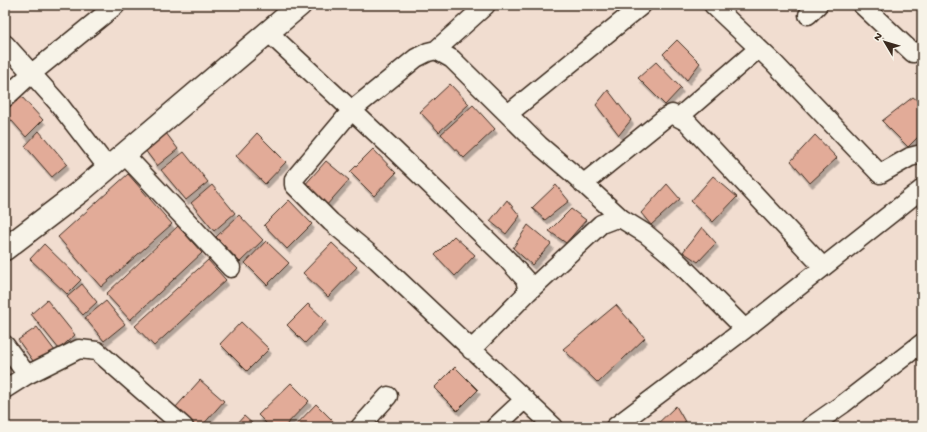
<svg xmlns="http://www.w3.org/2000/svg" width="927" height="432" viewBox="0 0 927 432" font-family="'Gochi Hand',sans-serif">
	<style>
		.building { fill: #e2ab98; stroke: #3b2a1e; filter: url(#shadow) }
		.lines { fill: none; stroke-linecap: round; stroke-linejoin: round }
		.minor-casing { stroke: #3b2a1e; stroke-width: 21 }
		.tertiary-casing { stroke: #3b2a1e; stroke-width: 25 }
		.minor { stroke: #f7f3e8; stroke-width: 18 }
		.tertiary { stroke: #f7f3e8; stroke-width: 22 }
	</style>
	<defs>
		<filter id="shadow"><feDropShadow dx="2.5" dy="4.5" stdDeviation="0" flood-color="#0004"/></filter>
	</defs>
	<rect width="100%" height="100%" fill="#f1ddd0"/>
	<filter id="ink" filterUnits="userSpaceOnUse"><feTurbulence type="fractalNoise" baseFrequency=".025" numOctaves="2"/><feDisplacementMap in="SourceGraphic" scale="8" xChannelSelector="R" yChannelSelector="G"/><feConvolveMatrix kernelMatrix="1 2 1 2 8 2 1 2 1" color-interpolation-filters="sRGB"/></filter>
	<g filter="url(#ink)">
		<path class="building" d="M677,40L700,63L687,80L663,54Z
			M656,62L681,88L665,105L638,78Z
			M450,84L469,104L439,132L420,112Z
			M608,90L631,120L619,135L596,105Z
			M21,96L43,120L26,137L5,113V108Z
			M913,97L922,104V133L908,147L882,121Z
			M473,105L495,129L464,158L441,134Z
			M39,131L67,164L52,177L25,146Z
			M166,133L178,149L157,166L145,150Z
			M257,133L286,162L265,184L236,156Z
			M815,135L837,158L810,183L791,161Z
			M373,149L396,173L374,196L350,172Z
			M184,152L208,182L186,200L161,170Z
			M326,161L349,180L325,207L303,187Z
			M128,174L172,224L101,287L58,237Z
			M713,176L737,197L713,222L691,201Z
			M667,184L680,199L651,225L641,213Z
			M212,185L235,213L214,231L191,203Z
			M556,185L569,201L545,220L532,208Z
			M289,200L312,224L287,249L264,225Z
			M507,200L520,216L506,234L490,221Z
			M571,209L586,220L566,243L549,231Z
			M239,215L263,240L240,262L216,237Z
			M528,225L551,244L532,265L513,248Z
			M178,226L202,253L130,320L106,294Z
			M702,227L716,243L698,262L683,252Z
			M454,236L475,255L455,276L435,255Z
			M266,241L289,263L267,285L245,263Z
			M332,243L357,267L328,297L303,273Z
			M44,244L81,280L67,294L30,259Z
			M208,260L226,280L154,346L135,326Z
			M82,284L97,302L83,315L67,297Z
			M47,300L75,335L59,349L31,314Z
			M106,301L125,324L104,341L85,318Z
			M308,304L326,321L305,343L287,325Z
			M616,305L645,338L598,383L563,349Z
			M241,322L269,349L247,371L220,344Z
			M37,327L55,351L36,365L18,340Z
			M455,367L478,390L457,411L434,388Z
			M200,380L224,401L201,427H197L175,408Z
			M291,383L309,401L284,427H270L258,415Z
			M316,404L339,427H294Z
			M676,406L688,427H654Z
			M244,416L256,427H234Z
			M156,421L162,427H149Z"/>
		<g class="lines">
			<defs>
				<path id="minor" d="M713,5L774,63L880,174L910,157L922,154
					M862,5L913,53L922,50
					M808,15L818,5
					M268,32L391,147L504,256L525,279L528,292L471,350
					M5,44L58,103L108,168
					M436,50L486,5
					M5,98L31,74L116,5
					M508,114L642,5
					M679,117L758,49
					M124,154L231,268
					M583,184L666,117L672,114L687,122L823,267
					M528,292L601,224L614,219H622L646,234L670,254L745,329
					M5,345L27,375
					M5,389L27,375L79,349L97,351L184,427
					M360,427L388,396
					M495,427L525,399
					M554,427L377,260L331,222L294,185V179L352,110L416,58L428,52L436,50L452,59L539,145L572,173L622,219
					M615,427L745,329L922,189
					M810,427L843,404L922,343"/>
				<path id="tertiary" d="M5,249L81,191L300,5"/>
			</defs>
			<use href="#minor" class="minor-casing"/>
			<use href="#tertiary" class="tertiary-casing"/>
			<use href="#minor" class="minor"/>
			<use href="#tertiary" class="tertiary"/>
		</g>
	</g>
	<rect width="927" height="432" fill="none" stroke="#f7f3e8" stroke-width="20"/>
	<rect x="10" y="10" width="907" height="412" fill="none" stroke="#3b2a1e" stroke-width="1.5" filter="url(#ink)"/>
	<g transform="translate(885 42) rotate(308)" stroke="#f7f3e8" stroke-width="3" paint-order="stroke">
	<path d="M0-3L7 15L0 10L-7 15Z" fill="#3b2a1e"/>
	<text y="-6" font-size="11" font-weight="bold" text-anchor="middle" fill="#3b2a1e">N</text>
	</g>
</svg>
